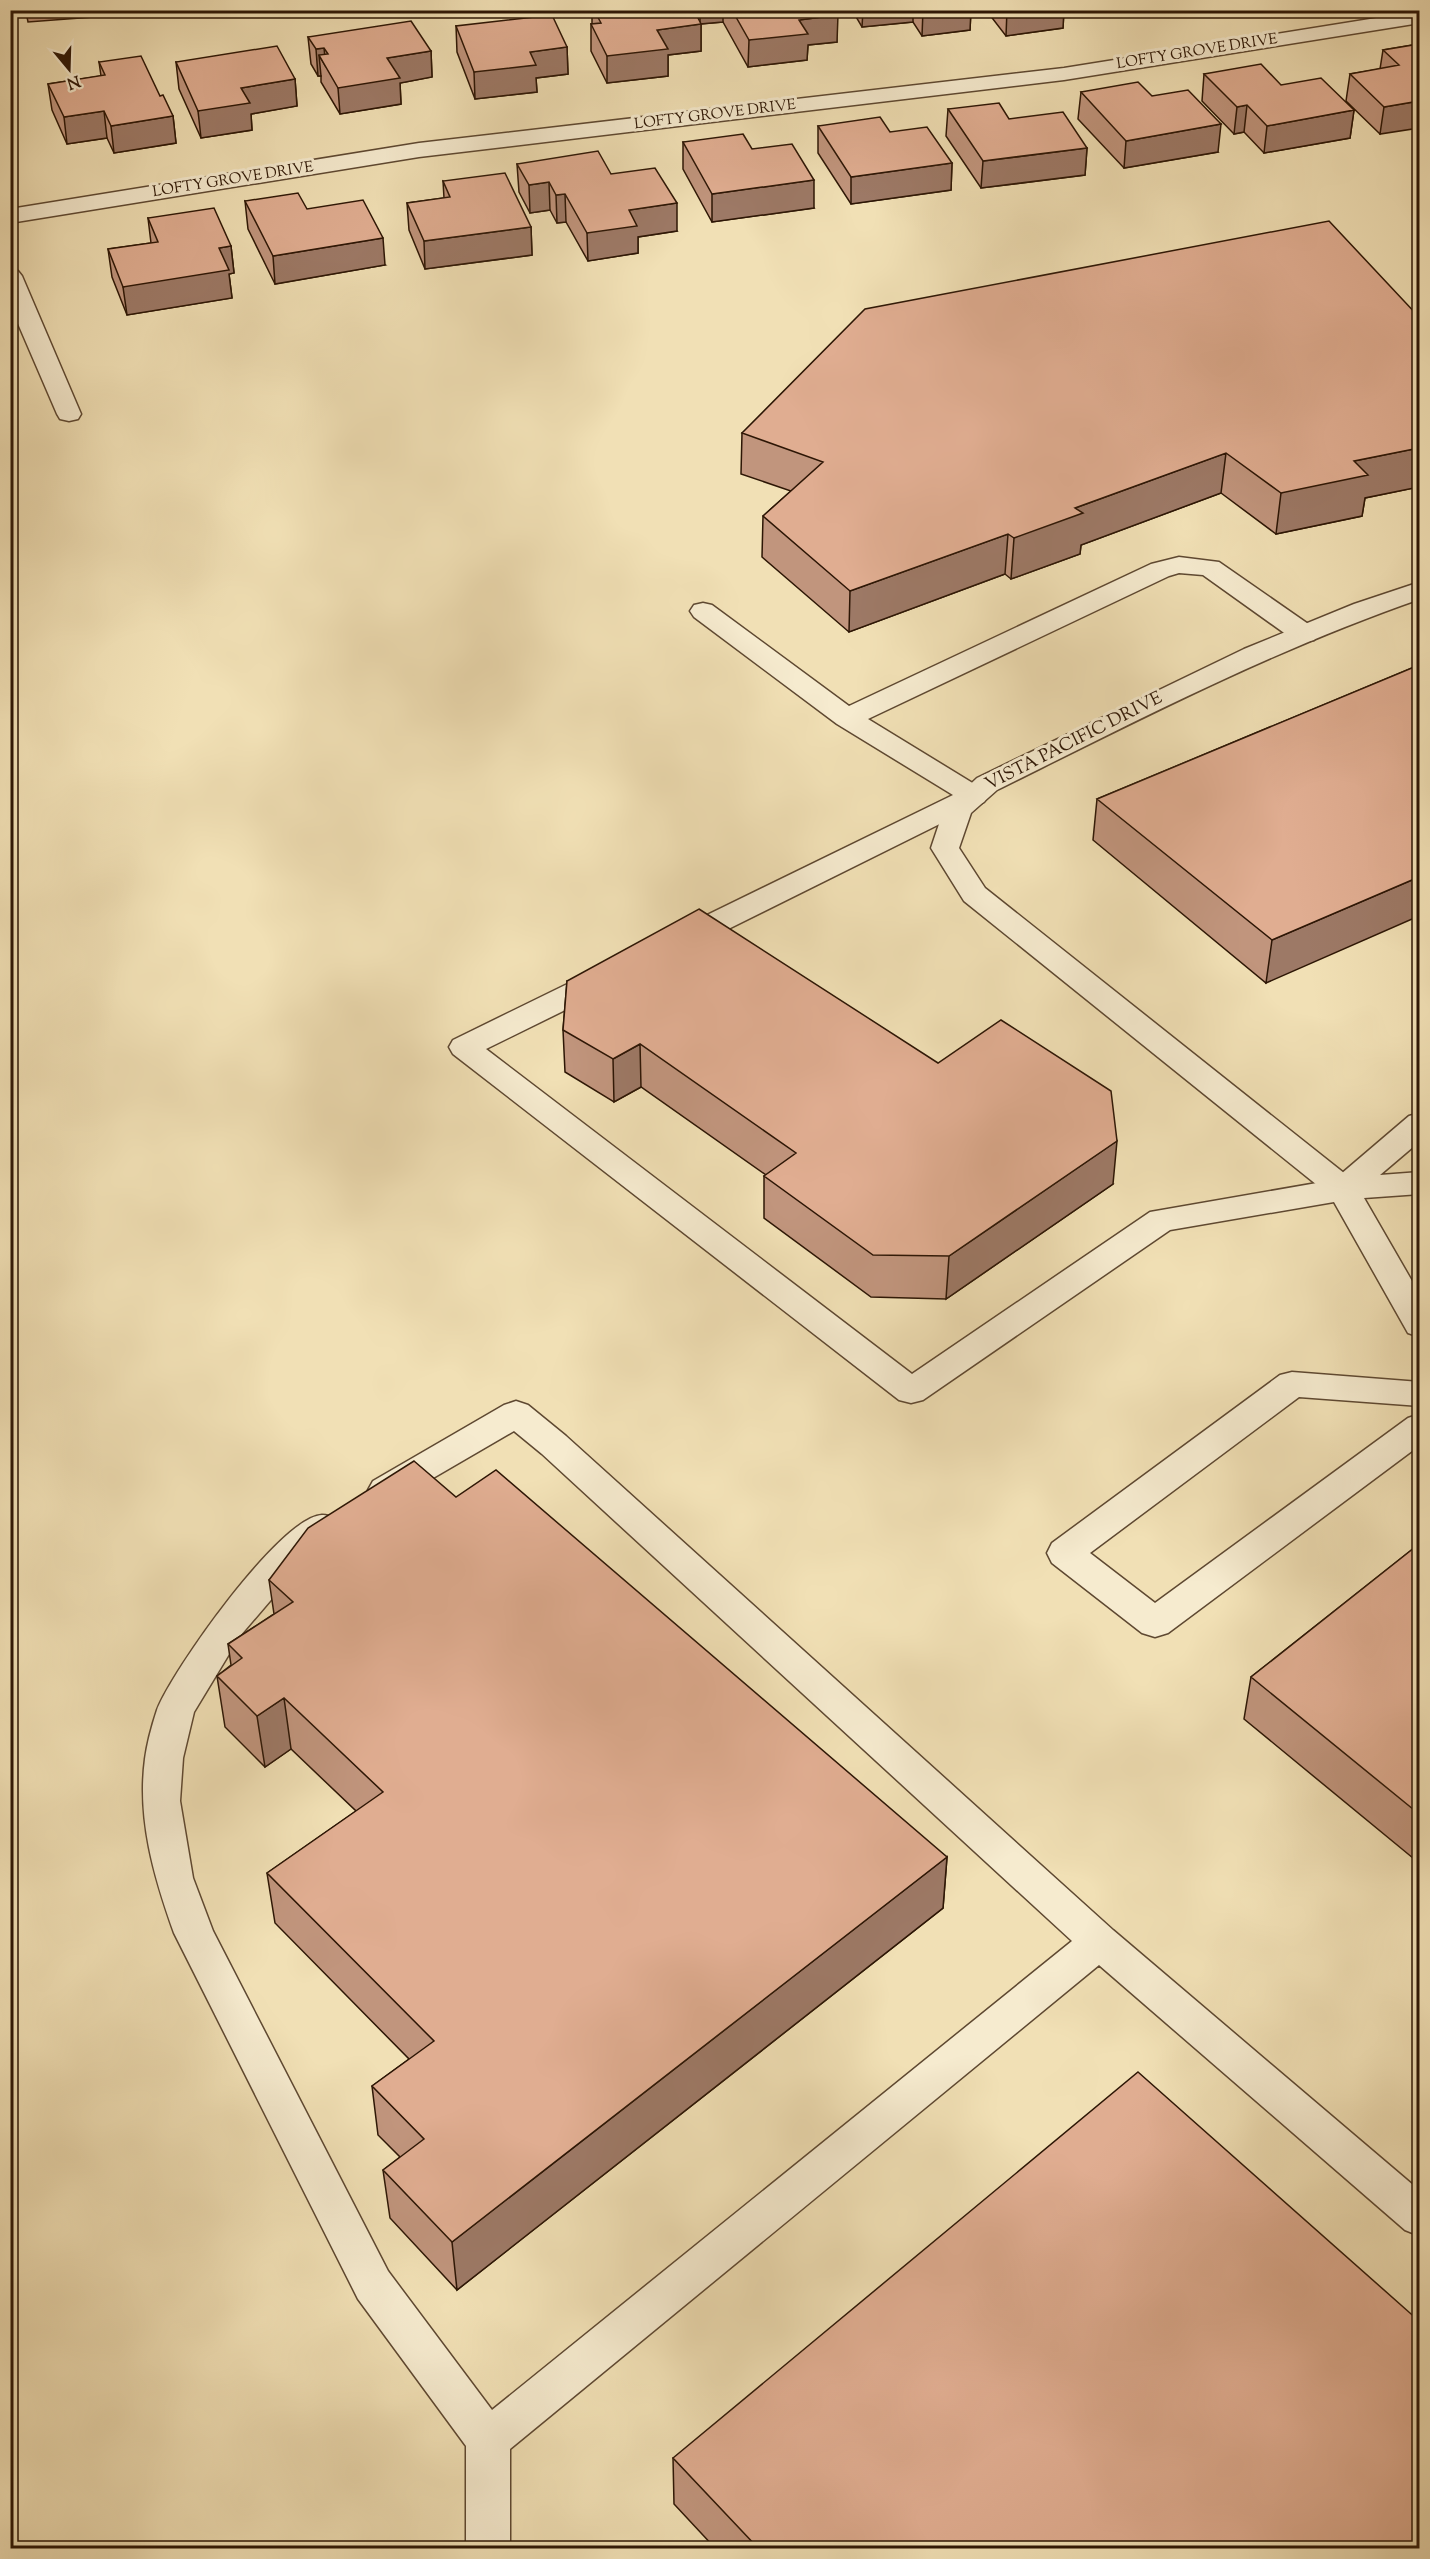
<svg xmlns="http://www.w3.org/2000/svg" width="1430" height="2559" viewBox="0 0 1430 2559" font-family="'Sorts Mill Goudy',serif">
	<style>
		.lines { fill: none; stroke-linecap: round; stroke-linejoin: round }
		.lane-casing { stroke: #5e4831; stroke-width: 3 }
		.street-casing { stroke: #5e4831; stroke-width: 3 }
		.lane { fill: #f6ebcf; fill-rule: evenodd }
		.street { fill: #f6ebcf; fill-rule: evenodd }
		.wall { fill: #c1957d; stroke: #2d1605; stroke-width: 1.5 }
		.shaded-wall { fill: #9d7966; stroke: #2d1605; stroke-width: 1.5 }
		.building { fill: #e0ad91; stroke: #2d1605; stroke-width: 1.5 }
		.labels { text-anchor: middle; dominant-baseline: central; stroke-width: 6; stroke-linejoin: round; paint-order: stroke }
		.far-street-label { font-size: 15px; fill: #2d1605; stroke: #f6ebcf }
		.street-label { font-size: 18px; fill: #2d1605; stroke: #f6ebcf }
	</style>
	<rect width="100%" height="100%" fill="#f1e0b5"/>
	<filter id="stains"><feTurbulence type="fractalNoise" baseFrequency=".00333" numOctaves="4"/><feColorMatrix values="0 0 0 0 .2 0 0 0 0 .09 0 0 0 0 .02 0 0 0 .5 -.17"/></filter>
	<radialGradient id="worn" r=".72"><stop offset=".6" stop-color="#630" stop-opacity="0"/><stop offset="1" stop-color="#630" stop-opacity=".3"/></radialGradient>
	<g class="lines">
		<defs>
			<path id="lane" d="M1179,557L1219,562L1314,628L1317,634L1314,640L1304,642L1294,640L1203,575L1179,573L1169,576L868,719L984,790L988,796L984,802L688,949L677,952L666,949L662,942L666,935L953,795L837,724L694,617L690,611L694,605L703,603L712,605L849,706L1151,564Z
				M607,967L618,970L622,977L618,984L486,1049L912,1374L1150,1212L1334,1180L1409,1116L1420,1113V1141L1380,1175L1420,1172V1194L1364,1198L1420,1295V1337L1408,1333L1334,1202L1170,1230L923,1400L911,1403L899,1400L453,1054L449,1047L453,1040L596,970Z
				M1292,1372L1420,1382V1406L1299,1397L1090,1553L1155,1603L1408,1418L1420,1414V1445L1168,1633L1155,1637L1142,1633L1052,1563L1047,1553L1052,1543L1280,1375Z
				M516,1401L528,1405L566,1436L1113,1930L1420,2191V2236L1405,2230L1099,1965L510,2449V2548H466V2446L358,2299L174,1933C154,1877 137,1819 145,1759C147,1744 152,1725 157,1710C172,1671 280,1517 322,1515C326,1515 332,1517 335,1519L341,1528L335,1537L305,1560L240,1636L194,1712L183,1758L180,1801L193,1878L213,1931L388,2271L492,2410L1072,1941L542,1454L514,1431L397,1499L385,1503L373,1499L368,1490L373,1481L504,1405Z"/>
			<path id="street" d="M1420,11V23L1064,80L419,157L10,223V209L419,143L1064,68Z
				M10,269L18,271L22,276L81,414L78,419L69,421L60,419L57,414L10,305Z
				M1420,582V599C1273,650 1136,721 997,790L971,813L959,848L985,888L1354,1181L1359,1189L1354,1197L1343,1200L1332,1197L964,901L931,848L944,809L977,778L1244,649L1354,604Z"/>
		</defs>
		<use href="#lane" class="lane-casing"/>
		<use href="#street" class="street-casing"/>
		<use href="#lane" class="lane"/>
		<use href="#street" class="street"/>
	</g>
	<path class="wall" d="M10,10H93V17L28,22L26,12L10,13Z
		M592,10H694V12V10H700V13V10H835L837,42L808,45L807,60L748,67L723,22L701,24V51L668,55V76L607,83L591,51V24H592Z
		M852,10H971L970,30L922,36L913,22L862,27Z
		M986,10H1064L1063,28L1006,36Z
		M1131,10H1180L1137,17Z
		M456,26L567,47L568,74L536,78L537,92L475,99L457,52Z
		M308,37L431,51L432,77L400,83L401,104L340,114L321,82V76H318L311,64Z
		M1419,44L1380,134L1346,101L1350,74L1380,69L1383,50Z
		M99,62L160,96L173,116L176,143L114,153L107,138L67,144L52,110L48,84L101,76Z
		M176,62L295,79L297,106L251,114L252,130L201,138L179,89Z
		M1204,74L1281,85L1354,110L1350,138L1264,153L1244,132L1234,134L1202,101Z
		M1081,92L1152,96L1218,152L1124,168L1078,119Z
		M948,109L1009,119L1087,148L1085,175L981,188L946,136Z
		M818,126L890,132L952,163L951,190L851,204L818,153Z
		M683,142L752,149L814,208L712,222L683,169Z
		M517,164L611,174L677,231L638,237V253L588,261L566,222L557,223L550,210L530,213L519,192Z
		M443,181L531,227L532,255L425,269L409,230L407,203L444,198Z
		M245,201L385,265L275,284L248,229Z
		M148,218L231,246L234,273L229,274L232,298L127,315L112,277L108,249L151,243Z
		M1419,317V487L1365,498L1362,516L1276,534L1221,493L1081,545L1080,554L1011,579L1005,574L849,632L762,557L763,516L791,491L741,474L742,433Z
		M1419,665L1266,983L1093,840L1097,799Z
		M567,981L1113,1184L946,1299L871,1297L764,1218V1176L766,1175L641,1087L614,1102L565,1072L563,1030Z
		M456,1497L947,1857L943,1908L457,2290L390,2218L383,2170L400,2157L378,2135L372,2086L409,2059L275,1923L267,1873L356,1811L291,1749L265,1767L225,1727L217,1676L231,1665L228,1644L274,1614L269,1580Z
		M1419,1544V1863L1244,1719L1251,1677Z
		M673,2458L1419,2548H715L674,2504Z"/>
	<path class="shaded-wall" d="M700,10H723V22L700,24Z
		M863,10H913V22L862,27Z
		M923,10H971L970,30L922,36Z
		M1007,10H1064L1063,28L1006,36Z
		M1138,10H1180L1137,17Z
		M838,15L837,42L808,45L807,60L748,67L749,40L799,20Z
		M701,24V51L668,55V76L607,83V56L657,30Z
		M567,47L568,74L536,78L537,92L475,99L474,72L530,52Z
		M324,48L326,67L319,55L321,76H318L316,49Z
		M431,51L432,77L400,83L401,104L340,114L338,88L387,58Z
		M295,79L297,106L251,114L252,130L201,138L198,111L241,88Z
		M1419,101V128L1380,134L1384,107Z
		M1247,105L1244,132L1234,134L1237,107Z
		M1354,110L1350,138L1264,153L1267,126Z
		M104,111L107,138L67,144L64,117Z
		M173,116L176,143L114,153L111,126Z
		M1221,124L1218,152L1124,168L1126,141Z
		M1087,148L1085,175L981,188L983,161Z
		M952,163L951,190L851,204V177Z
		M814,180V208L712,222V194Z
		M549,182L550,210L530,213L529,185Z
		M565,194L566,222L557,223L556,195Z
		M677,203V231L638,237V253L588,261L587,233L629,210Z
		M531,227L532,255L425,269L424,241Z
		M383,238L385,265L275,284L273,256Z
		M231,246L234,273L229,274L232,298L127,315L123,287L219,248Z
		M1419,448V487L1365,498L1362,516L1276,534L1281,493L1354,461Z
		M1226,453L1221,493L1081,545L1080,554L1011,579L1014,538L1075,508Z
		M1008,534L1005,574L849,632L850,591Z
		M1419,877V916L1266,983L1272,940Z
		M640,1044L641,1087L614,1102L613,1059Z
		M1117,1141L1113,1184L946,1299L949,1256Z
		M284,1698L291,1749L265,1767L257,1716Z
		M947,1857L943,1908L457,2290L452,2242Z"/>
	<path class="building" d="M594,10H694L701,24L657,30L668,49L607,56L591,24L601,23Z
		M732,10H835L838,15L799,20L808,34L749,40Z
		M552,15L567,47L530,52L536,65L474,72L456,26Z
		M411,21L431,51L387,58L400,78L338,88L319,55L328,54L324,48L316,49L308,37Z
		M1419,44V101L1384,107L1350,74L1399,65L1383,50Z
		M277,46L295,79L241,88L250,103L198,111L176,62Z
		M141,56L160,96L163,95L173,116L111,126L104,111L64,117L48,84L105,75L99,62Z
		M1261,64L1281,85L1321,78L1354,110L1267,126L1247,105L1237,107L1204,74Z
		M1138,82L1152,96L1188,90L1221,124L1126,141L1081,92Z
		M999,103L1009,119L1063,112L1087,148L983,161L948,109Z
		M880,117L890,132L927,127L952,163L851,177L818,126Z
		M743,134L752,149L792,144L814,180L712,194L683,142Z
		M598,151L611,174L655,168L677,203L629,210L637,226L587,233L565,194L556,195L549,182L529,185L517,164Z
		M505,173L531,227L424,241L407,203L450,197L443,181Z
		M298,193L307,209L363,200L383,238L273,256L245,201Z
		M214,208L231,246L219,248L229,270L123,287L108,249L158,242L148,218Z
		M1329,221L1419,317V448L1354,461L1368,475L1281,493L1226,453L1075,508L1083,513L1014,538L1008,534L850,591L763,516L823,462L742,433L865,309Z
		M1419,665V877L1272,940L1097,799Z
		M699,909L938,1063L1001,1020L1111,1091L1117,1141L949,1256L873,1255L764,1176L796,1153L640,1044L613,1059L563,1030L567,981Z
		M414,1461L456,1497L496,1470L947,1857L452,2242L383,2170L424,2139L372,2086L434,2041L267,1873L383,1792L284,1698L257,1716L217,1676L242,1658L228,1644L293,1602L269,1580L308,1528Z
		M1419,1544V1814L1251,1677Z
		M1138,2072L1419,2321V2548H758L673,2458Z"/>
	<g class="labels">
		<g class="far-street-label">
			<text transform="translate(1197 52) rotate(-9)">LOFTY GROVE DRIVE</text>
			<text transform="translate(715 115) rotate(-7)">LOFTY GROVE DRIVE</text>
			<text transform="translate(233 180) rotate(-9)">LOFTY GROVE DRIVE</text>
		</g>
		<g class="street-label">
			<text transform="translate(1074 742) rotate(-27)">VISTA PACIFIC DRIVE</text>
		</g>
	</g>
	<rect width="1430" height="2559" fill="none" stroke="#f1e0b5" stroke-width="36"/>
	<rect x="12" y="12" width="1406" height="2535" fill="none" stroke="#2d1605" stroke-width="3"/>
	<rect x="18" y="18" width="1394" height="2523" fill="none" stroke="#2d1605" stroke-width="1.5"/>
	<g transform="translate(69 69) rotate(161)" stroke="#f6ebcf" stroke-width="4.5" paint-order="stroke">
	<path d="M0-4.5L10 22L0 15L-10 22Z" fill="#2d1605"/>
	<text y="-9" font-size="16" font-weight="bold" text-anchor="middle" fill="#2d1605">N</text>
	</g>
	<rect width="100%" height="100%" filter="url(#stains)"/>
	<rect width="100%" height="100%" fill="url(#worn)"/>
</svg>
